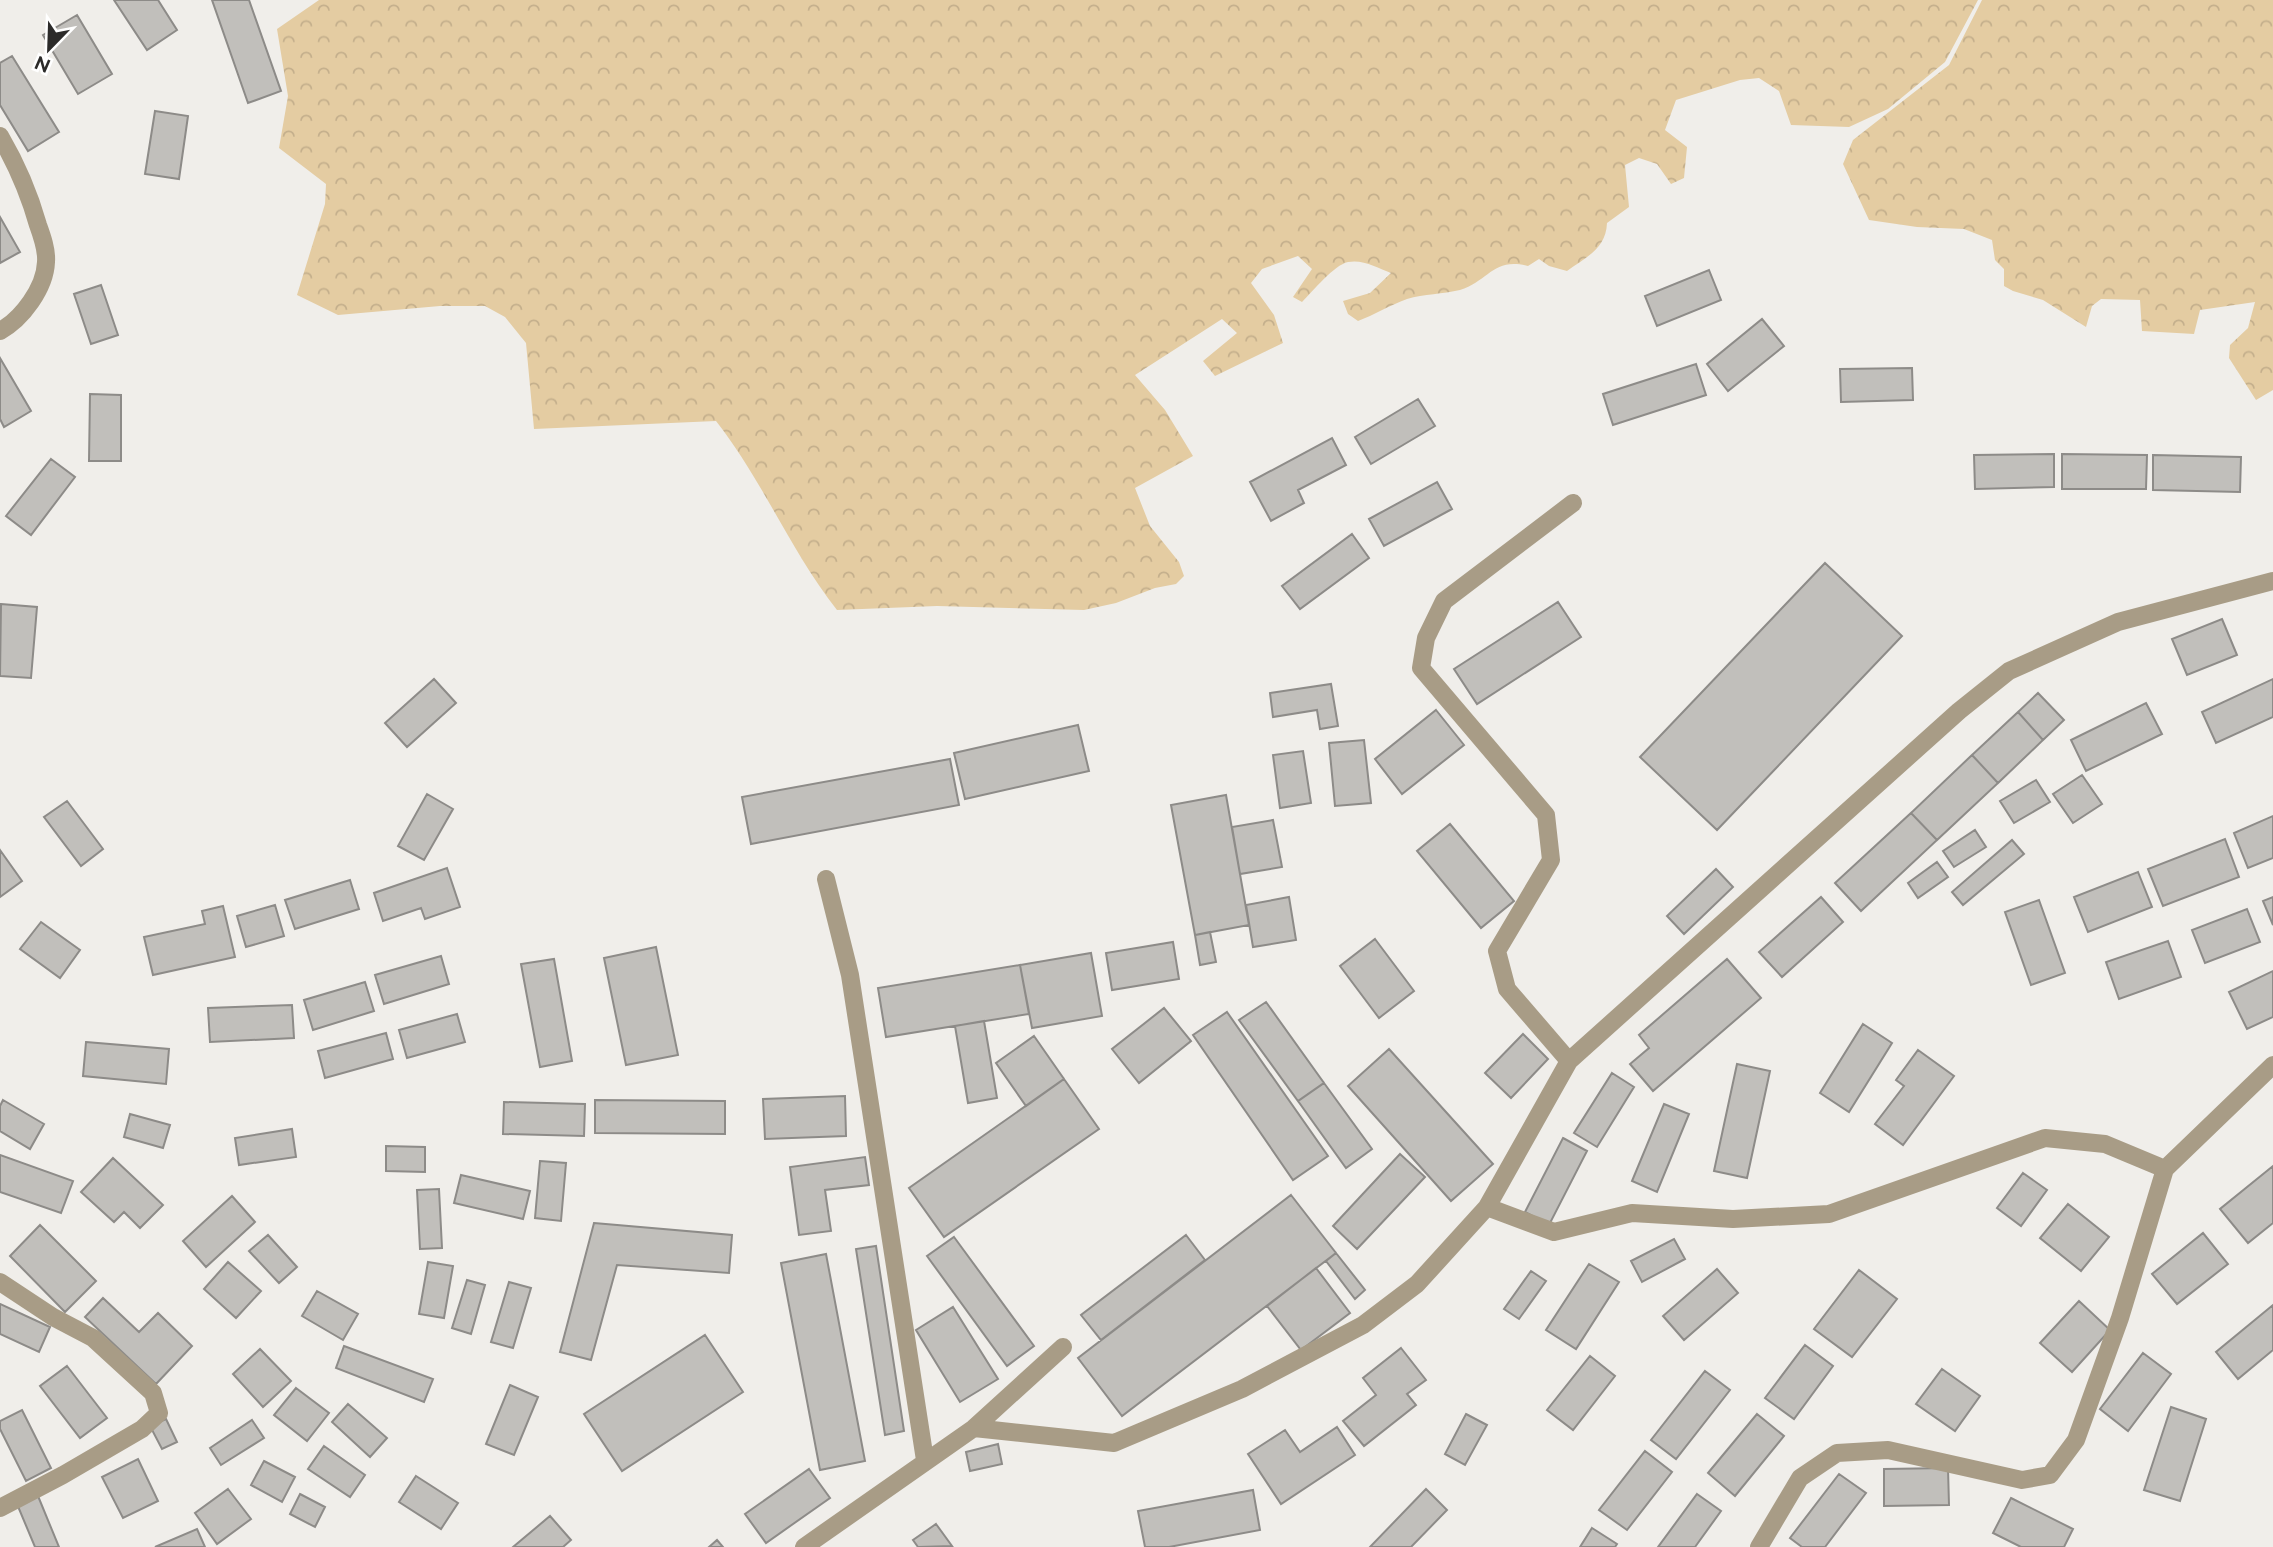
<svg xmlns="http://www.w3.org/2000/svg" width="2273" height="1547" viewBox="0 0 2273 1547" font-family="Raleway,sans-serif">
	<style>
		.forest { fill: url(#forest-crowns) }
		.building { fill: #c1bfbb; stroke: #8d8b88; stroke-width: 2 }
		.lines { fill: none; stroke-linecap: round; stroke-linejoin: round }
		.street { stroke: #a89c86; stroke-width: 18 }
	</style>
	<defs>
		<pattern id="forest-crowns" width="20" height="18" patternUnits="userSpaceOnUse" patternTransform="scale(1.75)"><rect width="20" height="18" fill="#e4cca2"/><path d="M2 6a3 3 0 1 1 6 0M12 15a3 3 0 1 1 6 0" fill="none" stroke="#c4af8c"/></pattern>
	</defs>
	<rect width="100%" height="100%" fill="#f0eeea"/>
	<path class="forest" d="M319,0H1978L1945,62L1888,109L1849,127L1791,125L1779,91L1759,78L1740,80L1676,100L1665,130L1687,147L1684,178L1671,184L1657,164L1639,158L1625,165L1629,207L1607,223C1606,249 1586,257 1567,271L1549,266L1539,259L1528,266C1493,257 1489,281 1460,290C1443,294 1424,294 1407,299C1390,305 1374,315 1358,321L1348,314L1343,301L1370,293L1391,273C1378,268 1363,259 1348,262C1334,265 1313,291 1302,302L1293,297L1312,269L1298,256L1262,269L1251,283L1274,315L1283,343L1215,376L1203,361L1237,333L1222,319L1135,375L1165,410L1193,456L1135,488L1150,526L1179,562L1184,576L1176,584L1155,588L1116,603L1084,610L937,606L837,610C790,550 763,481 716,421L534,429L526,343L505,317L485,306H440L338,315L297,295L325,204L326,184L279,148L288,96L277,29Z
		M1982,0H2273V390L2256,400L2229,358L2230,345L2248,328L2255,302L2200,310L2194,334L2142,331L2140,300L2101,299L2092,306L2086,327L2043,300L2013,291L2004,286V269L1995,260L1992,240L1964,229L1917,227L1869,220L1843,164L1853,140L1949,65Z"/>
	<path class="building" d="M114,0H158L177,30L147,50Z
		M212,0H249L281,91L248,103Z
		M77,15L112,74L78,94L43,35Z
		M12,56L59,132L28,151L0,105V63Z
		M155,111L188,116L179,179L145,174Z
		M0,217L20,252L0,263Z
		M1709,270L1721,300L1657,326L1645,296Z
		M101,285L118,335L91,344L74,294Z
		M1762,319L1784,346L1728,391L1707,364Z
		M0,358L31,411L4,427L0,419Z
		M1696,364L1706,395L1613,425L1603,394Z
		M1912,368L1913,400L1841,402L1840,369Z
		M90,394L121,395V461H89Z
		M1418,399L1435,426L1371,464L1355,437Z
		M1332,438L1346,465L1298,490L1304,503L1271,521L1250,482Z
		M2054,454V487L1975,489L1974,455Z
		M2062,454L2147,455L2146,489H2062Z
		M2153,455L2241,457L2240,492L2153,490Z
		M51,459L75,477L31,535L6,516Z
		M1437,482L1452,509L1384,546L1369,519Z
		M1352,534L1369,558L1300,609L1282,586Z
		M1825,563L1902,636L1717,830L1640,757Z
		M1558,602L1581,637L1477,704L1454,669Z
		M1,604L37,607L31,678L0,676Z
		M2222,619L2237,655L2187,675L2172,639Z
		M434,679L456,703L407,747L385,723Z
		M2273,679V717L2216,743L2202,712Z
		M1331,684L1338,726L1320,729L1317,710L1273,717L1270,693Z
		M2038,693L2064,720L2043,740L2018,712Z
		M2146,703L2162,734L2086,771L2071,740Z
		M1436,710L1464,745L1402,794L1375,759Z
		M2018,712L2043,740L1998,783L1972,755Z
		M1078,725L1089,771L965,799L954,753Z
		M1364,740L1371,803L1335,806L1329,743Z
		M1303,751L1311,803L1280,808L1273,755Z
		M1972,755L1998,783L1937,840L1911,813Z
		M950,759L959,805L751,844L742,797Z
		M2082,775L2102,804L2073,823L2053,794Z
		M2036,780L2050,802L2014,823L2000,801Z
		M427,794L453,809L424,860L398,846Z
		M1226,795L1249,925L1195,935L1171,805Z
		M67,801L103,849L81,866L44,817Z
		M1911,813L1937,840L1861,911L1835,883Z
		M2273,816V858L2248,868L2234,833Z
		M1273,820L1282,867L1240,874L1232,827Z
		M1450,824L1514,901L1481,928L1417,851Z
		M1975,830L1986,847L1954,867L1943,851Z
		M2225,839L2239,877L2163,906L2148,869Z
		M2012,840L2024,854L1963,905L1952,892Z
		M0,850L22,881L0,897Z
		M1937,862L1948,877L1918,898L1908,883Z
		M447,868L460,907L425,919L421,908L383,921L374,893Z
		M1716,869L1733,887L1684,934L1667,916Z
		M2138,872L2152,907L2088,932L2074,897Z
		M350,880L359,909L295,929L285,900Z
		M1289,897L1296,940L1253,947L1246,905Z
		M1821,897L1843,922L1782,977L1759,952Z
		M2273,897V925L2263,901Z
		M2039,900L2065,973L2031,985L2005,912Z
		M275,905L284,936L246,947L237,916Z
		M223,906L235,957L153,975L144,937L205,924L202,911Z
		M2247,909L2260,942L2205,963L2192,930Z
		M41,922L80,950L60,978L20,949Z
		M1210,932L1216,962L1200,965L1195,935Z
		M1375,939L1414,991L1379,1018L1340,966Z
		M2168,941L2181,977L2119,999L2106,962Z
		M1173,942L1179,979L1112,990L1106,953Z
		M656,947L678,1055L626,1065L604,958Z
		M1091,953L1102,1016L1032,1028L1020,965Z
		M441,956L449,984L384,1004L375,975Z
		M554,959L572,1061L540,1067L521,964Z
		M1727,959L1761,998L1653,1091L1630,1064L1649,1048L1639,1035Z
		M1020,965L1029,1014L886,1037L878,988Z
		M2273,971V1017L2247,1029L2229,992Z
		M365,982L374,1011L313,1030L304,1000Z
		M1266,1002L1324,1083L1298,1101L1239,1020Z
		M292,1005L294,1038L210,1042L208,1008Z
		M1164,1008L1191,1041L1139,1083L1112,1049Z
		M1227,1012L1328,1156L1293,1180L1193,1035Z
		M457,1014L465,1042L407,1058L399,1030Z
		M984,1021L997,1098L968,1103L955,1026Z
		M1863,1024L1892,1043L1849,1112L1820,1093Z
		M386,1033L393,1059L325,1078L318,1051Z
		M1523,1034L1548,1059L1511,1098L1485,1073Z
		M1034,1036L1064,1079L1026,1106L996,1063Z
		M86,1042L169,1049L166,1084L83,1076Z
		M1389,1049L1493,1164L1451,1201L1348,1086Z
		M1918,1050L1954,1076L1903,1145L1875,1124L1904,1086L1896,1080Z
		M1737,1064L1770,1071L1747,1178L1714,1171Z
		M1612,1073L1634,1087L1597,1147L1574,1133Z
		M1064,1079L1099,1129L944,1237L909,1188Z
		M1324,1083L1372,1149L1346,1168L1298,1101Z
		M845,1096L846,1136L765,1139L763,1099Z
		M3,1100L44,1124L30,1149L0,1131V1106Z
		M595,1100L725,1101V1134L595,1133Z
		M504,1102L585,1104L584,1136L503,1134Z
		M1664,1104L1689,1114L1657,1192L1632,1181Z
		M130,1114L170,1125L163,1148L124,1137Z
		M292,1129L296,1157L239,1165L235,1138Z
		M1563,1138L1587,1151L1549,1225L1525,1212Z
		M386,1146L425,1147V1172L386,1171Z
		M1400,1154L1425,1177L1357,1249L1333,1226Z
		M0,1155L73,1181L61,1213L0,1192Z
		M865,1157L869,1185L825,1190L831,1231L799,1235L790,1167Z
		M113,1158L163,1205L140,1228L124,1212L114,1222L81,1192Z
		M540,1161L566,1163L561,1221L535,1218Z
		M2273,1166V1223L2248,1243L2220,1209Z
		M2023,1173L2047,1190L2021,1226L1997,1208Z
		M461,1175L530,1191L523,1219L454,1203Z
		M439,1189L442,1248L420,1249L417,1190Z
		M1291,1195L1336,1253L1122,1416L1078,1358Z
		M232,1196L255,1222L206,1267L183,1241Z
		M2068,1204L2109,1237L2081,1271L2040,1238Z
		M594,1223L732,1235L729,1273L617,1265L591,1360L560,1352Z
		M40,1225L96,1281L65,1312L10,1256Z
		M2203,1233L2228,1264L2177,1304L2152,1274Z
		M268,1235L297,1267L279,1283L249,1251Z
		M1186,1235L1205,1260L1101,1340L1081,1315Z
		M954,1237L1034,1346L1007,1366L927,1256Z
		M1674,1239L1685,1259L1642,1282L1631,1261Z
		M876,1246L904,1431L885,1435L856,1249Z
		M1336,1253L1365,1290L1355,1299L1326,1261Z
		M826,1254L865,1461L820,1470L781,1263Z
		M228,1262L261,1291L236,1318L204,1289Z
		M428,1262L453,1266L444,1318L419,1314Z
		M1589,1264L1619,1282L1576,1349L1546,1330Z
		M1316,1268L1350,1313L1301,1350L1267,1306Z
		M1717,1269L1738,1293L1684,1340L1663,1316Z
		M1859,1270L1897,1299L1852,1357L1814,1329Z
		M1531,1271L1546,1281L1519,1319L1504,1309Z
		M467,1280L485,1285L471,1334L452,1328Z
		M509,1282L531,1288L513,1348L491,1342Z
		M317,1291L358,1314L343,1340L302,1316Z
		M103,1298L139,1332L158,1313L192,1346L156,1384L85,1317Z
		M2079,1301L2110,1330L2072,1372L2040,1343Z
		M0,1304L50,1327L39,1352L0,1334Z
		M2273,1305V1350L2238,1379L2216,1352Z
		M953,1307L998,1379L960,1402L916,1330Z
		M705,1335L743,1392L622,1471L584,1414Z
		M1805,1345L1833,1366L1794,1419L1765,1398Z
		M344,1346L433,1379L424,1402L336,1368Z
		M1401,1348L1426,1380L1407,1394L1416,1405L1364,1446L1343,1421L1376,1395L1363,1378Z
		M260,1349L291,1381L263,1407L233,1374Z
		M2143,1353L2171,1374L2128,1431L2100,1409Z
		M1590,1356L1615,1376L1573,1430L1547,1410Z
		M67,1366L107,1418L80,1438L40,1386Z
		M1942,1369L1980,1396L1955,1431L1916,1404Z
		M1705,1371L1730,1390L1676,1459L1651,1440Z
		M510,1385L538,1397L514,1455L486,1444Z
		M296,1388L329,1413L307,1441L274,1415Z
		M348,1404L387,1438L370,1457L332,1422Z
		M2171,1407L2206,1419L2180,1501L2144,1490Z
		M22,1410L51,1468L26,1481L0,1429V1421Z
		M1466,1414L1487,1425L1465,1465L1445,1454Z
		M1757,1414L1784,1436L1735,1496L1708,1473Z
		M166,1419L177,1442L162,1449L150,1426Z
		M252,1420L264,1438L221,1465L210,1448Z
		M1337,1427L1355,1455L1281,1504L1248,1454L1285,1430L1300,1452Z
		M998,1444L1002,1464L970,1471L966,1452Z
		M324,1446L365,1475L350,1497L308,1469Z
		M1645,1451L1672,1472L1627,1530L1599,1510Z
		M138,1459L158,1501L123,1518L102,1477Z
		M264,1461L295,1477L282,1502L251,1485Z
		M1948,1468L1949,1505L1884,1506V1469Z
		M809,1469L830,1498L766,1543L745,1514Z
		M1839,1474L1866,1493L1825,1547H1802L1790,1538Z
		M416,1476L458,1503L441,1529L399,1502Z
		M228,1489L251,1519L217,1544L195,1513Z
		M1426,1489L1447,1510L1411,1547H1370Z
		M1253,1490L1260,1530L1169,1547H1145L1138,1511Z
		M300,1494L325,1507L315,1527L290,1514Z
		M1697,1494L1721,1511L1695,1547H1658Z
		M38,1496L59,1547H35L17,1504Z
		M2011,1498L2073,1529L2064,1547H2021L1993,1533Z
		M550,1516L571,1540L563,1547H513Z
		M936,1524L952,1546L918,1547L913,1540Z
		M1592,1528L1617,1544L1615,1547H1580Z
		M197,1529L205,1547H155Z
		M717,1540L723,1547H709Z"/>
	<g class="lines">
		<path class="street" d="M0,136C17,165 29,193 38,225C42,236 47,250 46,262C45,288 22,319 0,331
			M826,879L850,975L925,1460
			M1569,1061L1507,989L1497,951L1551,860L1546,815L1421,668L1426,638L1444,601L1573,503
			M1487,1207L1554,1232L1632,1213L1733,1219L1829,1214L2045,1138L2105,1144L2165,1169
			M0,1282L53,1317L93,1338L153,1393L159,1413L142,1429L63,1475L0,1508
			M974,1428L1114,1443L1242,1389L1363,1325L1417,1284L1487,1207L1569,1061L1959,711L2009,671L2118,622L2273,581
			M804,1547L974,1428L1063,1347
			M1759,1547L1800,1478L1837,1453L1888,1450L2022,1480L2050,1475L2076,1440L2120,1318L2165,1169L2273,1065"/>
	</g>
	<g transform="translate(49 49) rotate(203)" stroke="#ffffff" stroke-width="5" paint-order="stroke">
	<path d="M0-5L12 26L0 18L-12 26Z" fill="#2c2b2a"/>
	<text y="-10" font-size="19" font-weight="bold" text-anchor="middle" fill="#2c2b2a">N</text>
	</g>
</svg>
